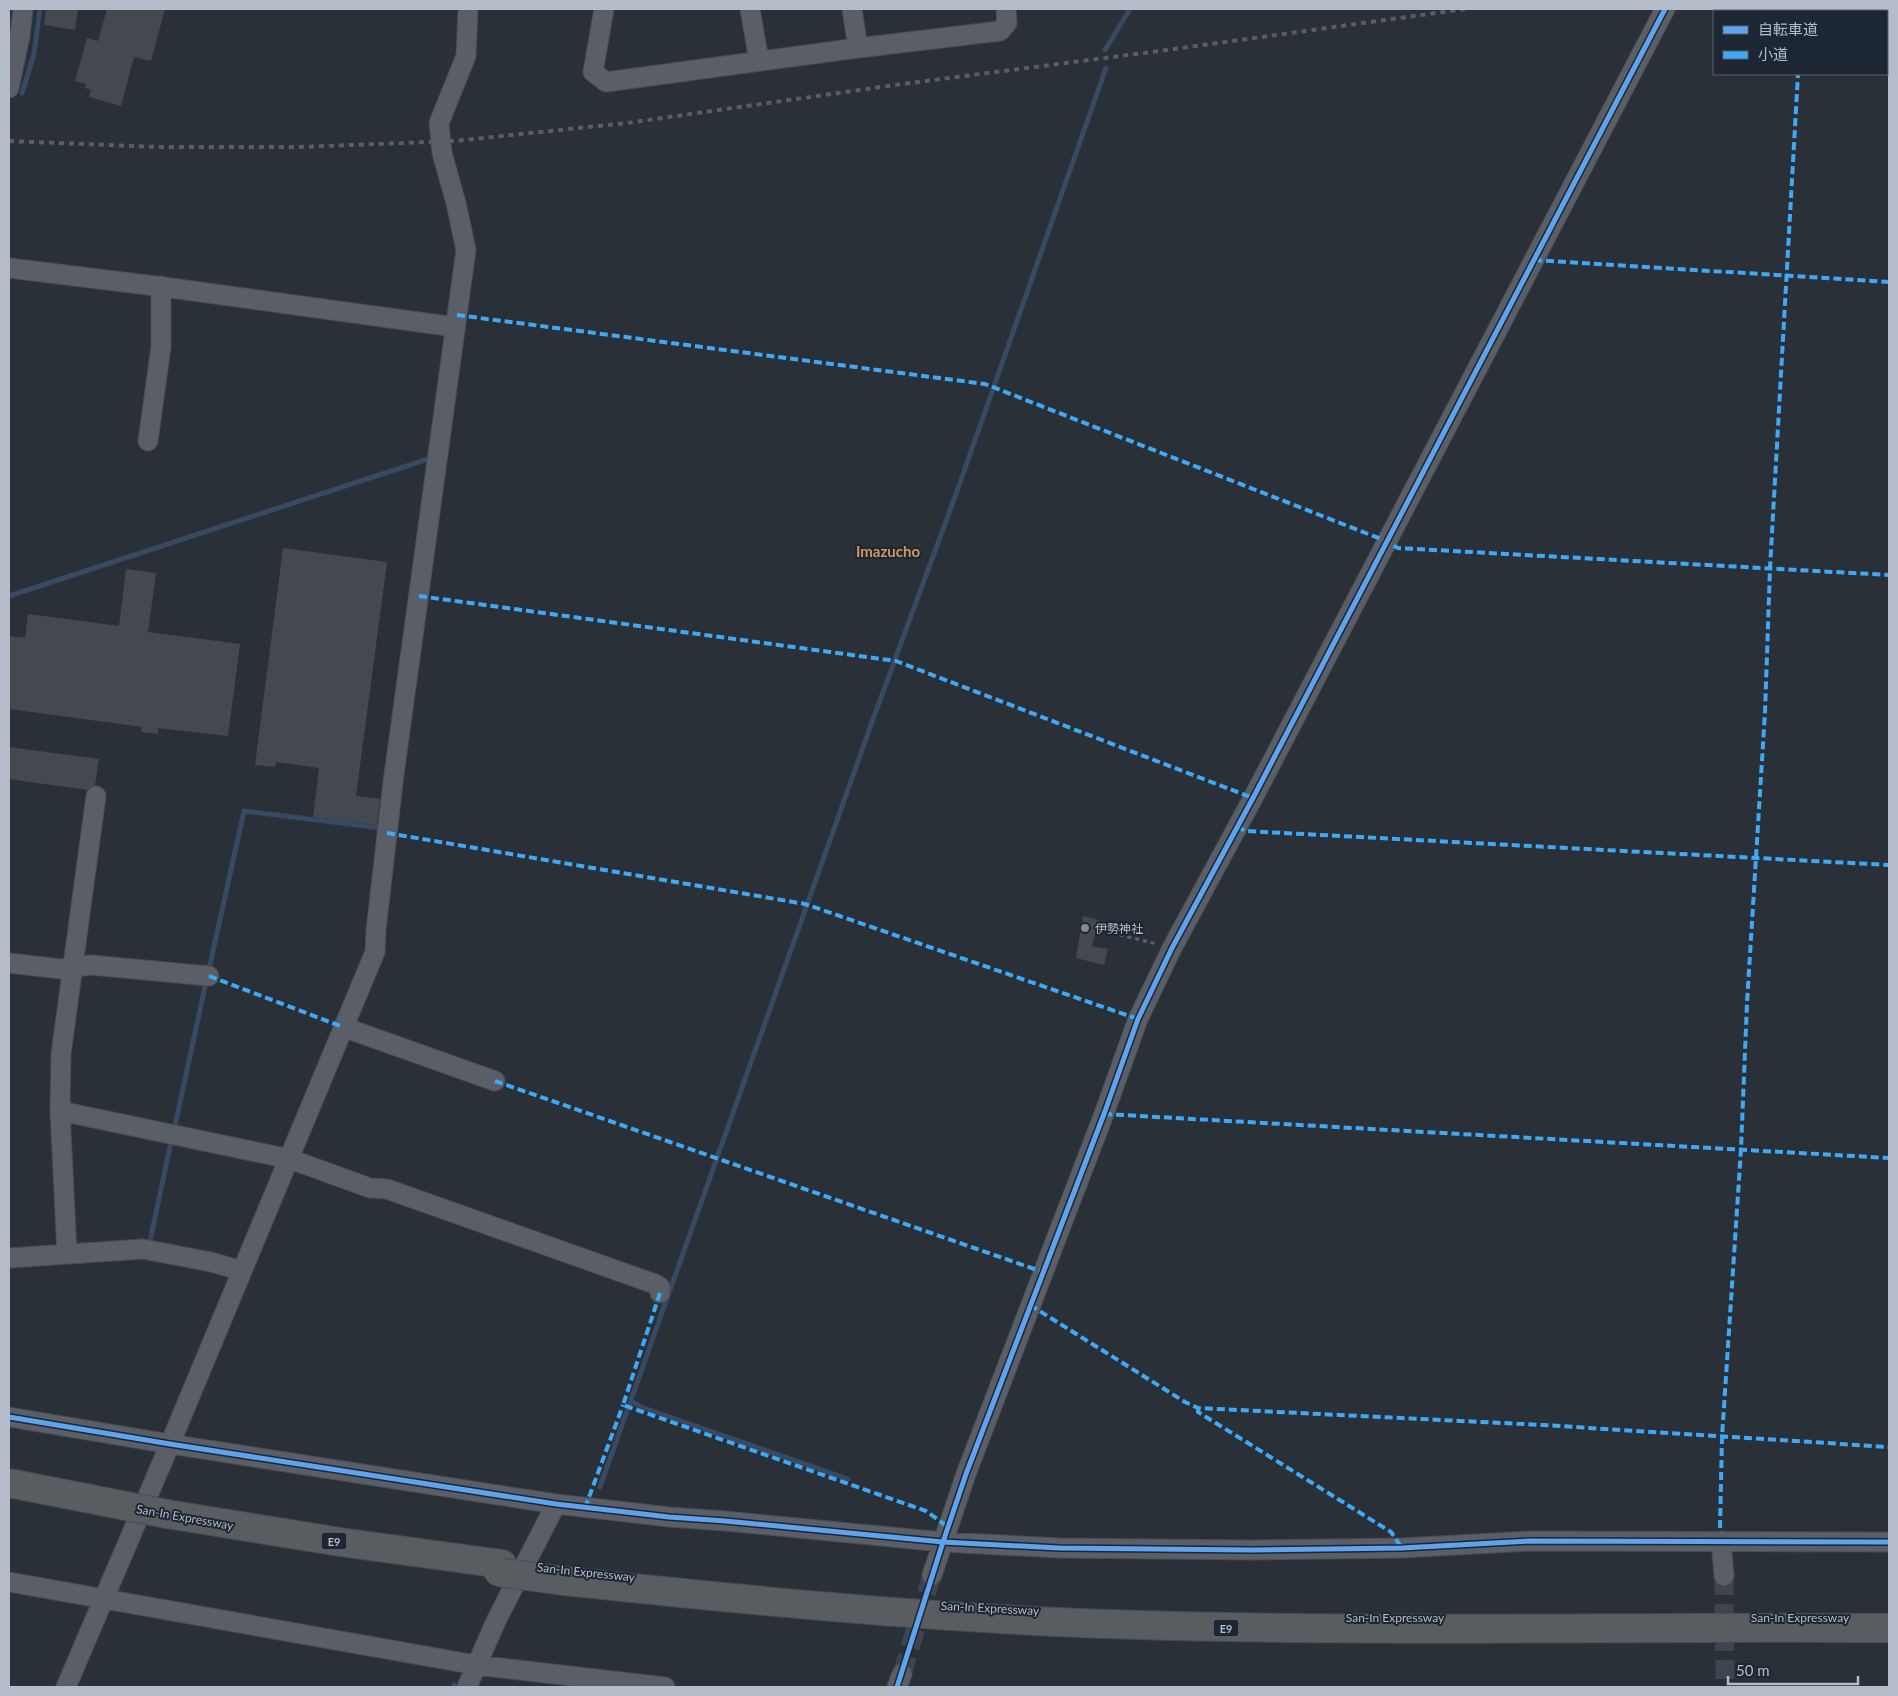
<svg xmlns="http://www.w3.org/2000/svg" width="1898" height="1696" viewBox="0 0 1898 1696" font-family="Lato,'Noto Sans JP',sans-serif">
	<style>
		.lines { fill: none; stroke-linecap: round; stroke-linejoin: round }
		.stream { stroke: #384963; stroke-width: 5 }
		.building { fill: #444950 }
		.minor-tunnel { stroke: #3f454e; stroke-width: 19; stroke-dasharray: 19 9; stroke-linecap: butt }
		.minor-casing { stroke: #484c53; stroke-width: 21 }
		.highway-casing { stroke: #474c53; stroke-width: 30 }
		.path { stroke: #5d636a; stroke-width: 3; stroke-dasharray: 4 4; stroke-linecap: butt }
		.minor { stroke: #5a5e66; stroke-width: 19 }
		.highway { stroke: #5a5d60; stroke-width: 28 }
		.rail { stroke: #595d64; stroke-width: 4; stroke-dasharray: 5 5; stroke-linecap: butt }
		.highway-bridge-casing { stroke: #474c53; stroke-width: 30; stroke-linecap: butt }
		.highway-bridge { stroke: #5a5d60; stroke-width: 28 }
		.quiet { stroke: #3fa9f5; stroke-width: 4; stroke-dasharray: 8 4; stroke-linecap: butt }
		.cycleway-casing { stroke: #1d2633; stroke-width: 8 }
		.cycleway { stroke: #60a3ed; stroke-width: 5 }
		.poi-dot { fill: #848b96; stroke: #1d2633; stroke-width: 2 }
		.labels { text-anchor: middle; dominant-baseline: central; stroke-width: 4; stroke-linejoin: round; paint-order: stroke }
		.shield { fill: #1d2633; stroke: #878f9c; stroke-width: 1 }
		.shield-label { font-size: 11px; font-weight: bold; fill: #b4bcc9 }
		.poi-label { font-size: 12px; fill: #b4bcc9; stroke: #1d2633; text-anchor: start }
		.street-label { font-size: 12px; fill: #b4bcc9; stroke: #1d2633 }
		.quarter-label { font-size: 15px; font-weight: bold; fill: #d59563; stroke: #1d2633 }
	</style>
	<rect width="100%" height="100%" fill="#2a3038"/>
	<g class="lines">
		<path class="stream" d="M1105,50L1130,9
			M22,93L34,54L40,9
			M9,596L431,458
			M209,969L244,811L381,828V826
			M174,1130L206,982
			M150,1241L171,1142
			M631,1401L641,1407L848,1479
			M600,1487L872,722L956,494L1106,68
			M453,1687L454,1685"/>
	</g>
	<path class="building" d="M46,9H78L75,30L44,25Z
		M107,9H165L151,61L134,57L121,106L89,97L91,90L85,88L86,84L75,81L87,38L98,41Z
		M283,548L387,562L356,796L380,799L377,825L313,817L319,768L276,762L275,767L255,765Z
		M126,569L156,573L148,632L240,644L228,736L158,728V734L141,732L142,727L9,709V636L25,638L28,614L119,626Z
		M9,747L99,759L95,785L87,790L9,779Z
		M1083,916L1099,920L1092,946L1108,949L1104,965L1076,958Z"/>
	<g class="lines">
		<path class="minor-tunnel" d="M1724,1576L1725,1687
			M902,1674L932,1575"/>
		<defs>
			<path id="minor" d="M604,9L593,72L606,82L858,48L1000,31L1007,23L1006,9
				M750,9L759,61
				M852,9L858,48
				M9,88L20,36L23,9
				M9,268L164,287L455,327
				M148,441L161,347V286
				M9,963L61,969L91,965L209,976
				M343,1027L495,1081
				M60,1111L61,1054L96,796
				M67,1253L60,1111L290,1159L370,1188L387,1189L655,1284L660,1287V1293
				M9,1258L143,1249L211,1262L242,1271
				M9,1417L170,1444L556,1504L669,1517L725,1521L943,1542L1059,1548L1251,1550L1402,1548L1530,1541L1889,1542
				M1721,1541L1724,1576
				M932,1575L966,1474L1104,1114L1138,1019L1172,948L1253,798L1665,9
				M9,1582L476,1665L665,1687
				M66,1687L170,1444L375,952L376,930L393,782L466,250L456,203L442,153L439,123L466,56L468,9
				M467,1687L497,1619L556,1504
				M897,1687L902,1674"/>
			<path id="highway" d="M167,1514L340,1542L502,1564
				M565,1581C746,1600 927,1618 1109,1624C1369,1633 1629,1626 1889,1628"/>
		</defs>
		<use href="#minor" class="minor-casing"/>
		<use href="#highway" class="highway-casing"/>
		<path class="path" d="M1104,931L1157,944"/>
		<use href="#minor" class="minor"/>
		<use href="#highway" class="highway"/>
		<path class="rail" d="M9,141L158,147H300L454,141L627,123L895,85L1167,50L1465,9"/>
		<defs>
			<path id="highway-bridge" d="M9,1483L167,1514
				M498,1572L565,1581"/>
		</defs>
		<use href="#highway-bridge" class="highway-bridge-casing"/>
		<use href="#highway-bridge" class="highway-bridge"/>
		<path class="quiet" d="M1801,11V9
			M1534,260L1889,282
			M457,315L985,384L1381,539L1398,548L1889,575
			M419,596L896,661L1253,798
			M1237,827L1246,831L1889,865
			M387,833L805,904L1138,1019
			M209,976L343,1027
			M495,1081L1043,1272
			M1104,1114L1889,1158
			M660,1293L623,1405L926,1511L948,1527
			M1030,1305L1185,1402L1198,1408L1543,1425L1889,1447
			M1198,1408V1412L1391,1532L1402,1548
			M585,1508L623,1405
			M1720,1528L1722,1437L1741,1149L1747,1003L1765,712L1770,568L1798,74"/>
		<defs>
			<path id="cycleway" d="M9,1417L170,1444L556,1504L669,1517L725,1521L943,1542L1059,1548L1251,1550L1402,1548L1530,1541L1889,1542
				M897,1687L943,1542L966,1474L1104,1114L1138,1019L1172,948L1253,798L1665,9"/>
		</defs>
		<use href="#cycleway" class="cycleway-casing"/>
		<use href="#cycleway" class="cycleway"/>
	</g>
	<circle class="poi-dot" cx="1085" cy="928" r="5"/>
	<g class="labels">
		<g class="shield">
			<rect x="321.5" y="1532.5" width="25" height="17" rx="4"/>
			<rect x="1213.5" y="1619.5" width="25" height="17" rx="4"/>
		</g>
		<g class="shield-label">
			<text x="334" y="1541">E9</text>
			<text x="1226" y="1628">E9</text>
		</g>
		<g class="poi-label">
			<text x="1095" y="928">伊勢神社</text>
		</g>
		<g class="street-label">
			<text transform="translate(185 1517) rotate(10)">San-In Expressway</text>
			<text transform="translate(586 1572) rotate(6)">San-In Expressway</text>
			<text transform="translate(990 1608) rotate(3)">San-In Expressway</text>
			<text x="1395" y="1617">San-In Expressway</text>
			<text x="1800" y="1617">San-In Expressway</text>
		</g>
		<g class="quarter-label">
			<text x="888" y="551">Imazucho</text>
		</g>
	</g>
	<rect width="1898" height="1696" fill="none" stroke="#b4bcc9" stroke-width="20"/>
	<rect x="1713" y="10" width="175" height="65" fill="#1d2633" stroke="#59626f"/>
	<rect x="1723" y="26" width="25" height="8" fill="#60a3ed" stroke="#59626f"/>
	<text x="1758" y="35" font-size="15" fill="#b4bcc9">自転車道</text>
	<rect x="1723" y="51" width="25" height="8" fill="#3fa9f5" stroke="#59626f"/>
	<text x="1758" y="60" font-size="15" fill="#b4bcc9">小道</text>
	<path d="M1728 1676v8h130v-8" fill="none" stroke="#b4bcc9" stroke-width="2.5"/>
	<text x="1736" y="1676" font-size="15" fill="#b4bcc9" stroke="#1d2633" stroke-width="4" paint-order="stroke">50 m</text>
</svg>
